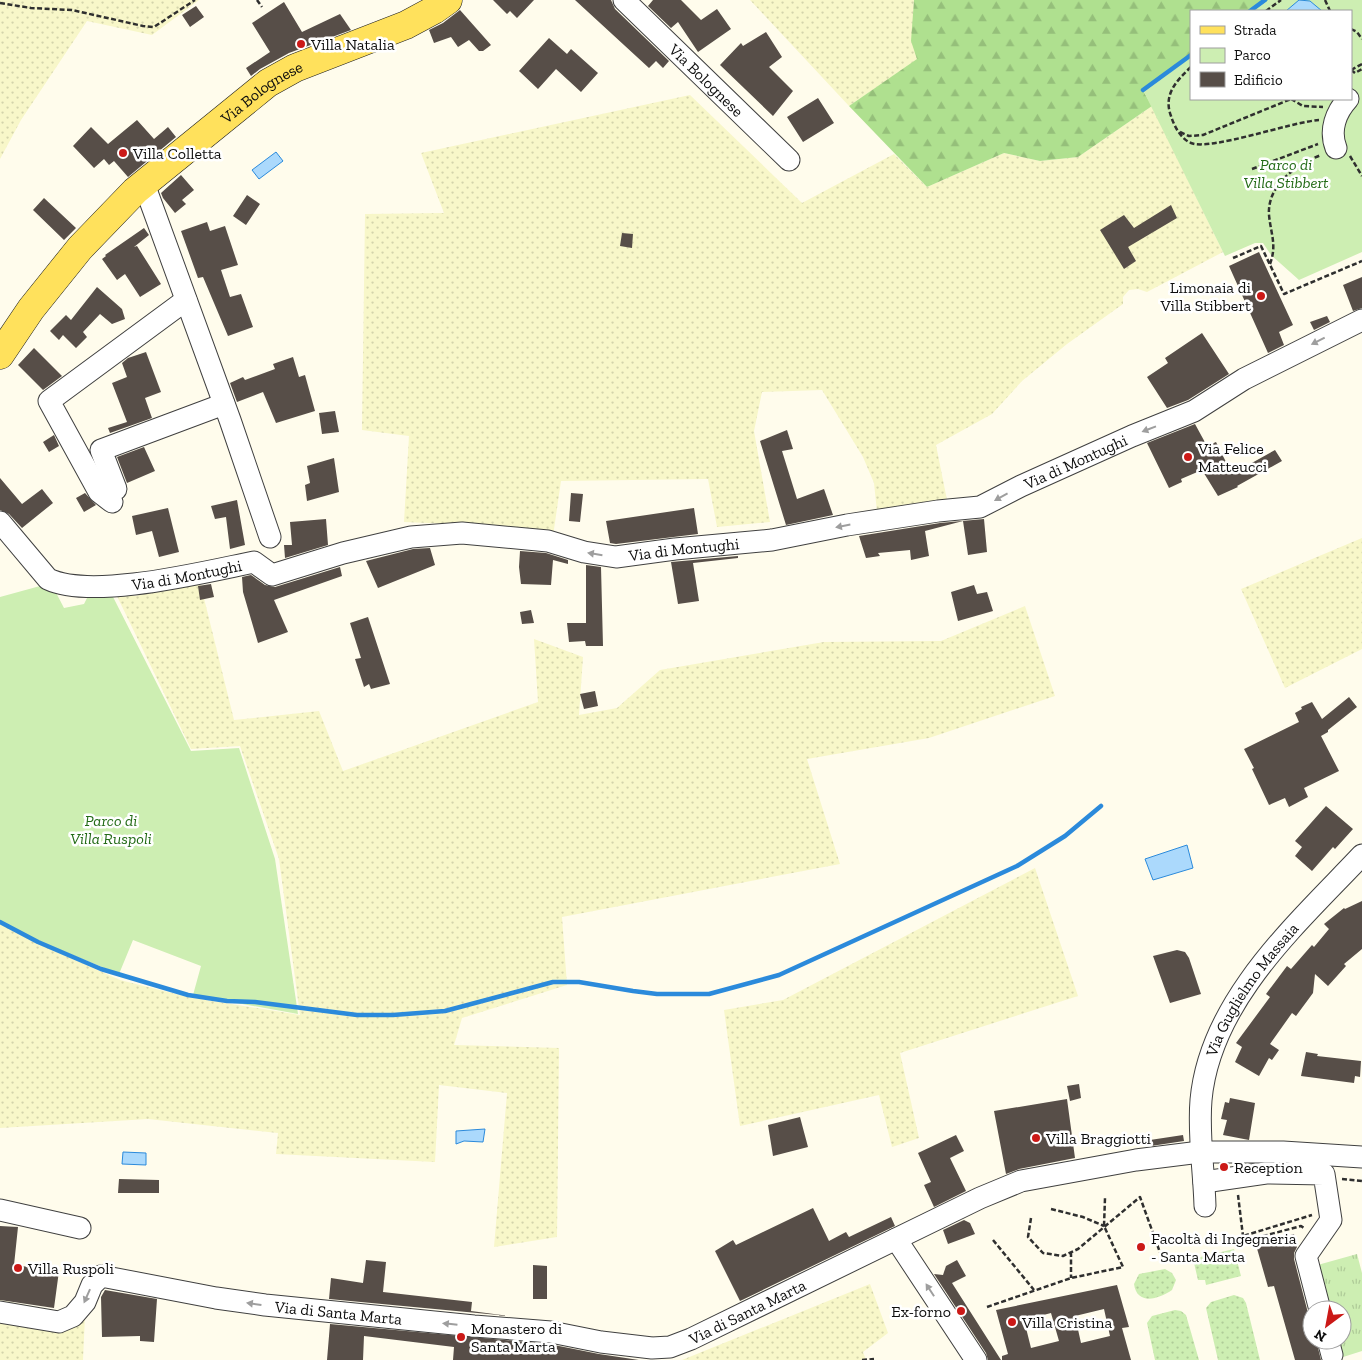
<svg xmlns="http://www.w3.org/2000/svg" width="1362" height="1360" viewBox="0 0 1362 1360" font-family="'Zilla Slab',serif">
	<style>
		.farmland { fill: url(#farmland-dots) }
		.grass { fill: url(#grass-tufts) }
		.forest { fill: url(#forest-firs) }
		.park { fill: #cdeeb2 }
		.garden { fill: url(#garden-dots) }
		.water { fill: #abd9fc; stroke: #2b8adb }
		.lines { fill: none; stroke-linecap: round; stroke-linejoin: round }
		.stream { stroke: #2b8adb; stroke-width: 4.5 }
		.building { fill: #574e48; fill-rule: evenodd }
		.minor-casing { stroke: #404040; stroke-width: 23 }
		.major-casing { stroke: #1e1e1e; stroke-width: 29 }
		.path { stroke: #2f2f2f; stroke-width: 2.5; stroke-dasharray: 5 2.5; stroke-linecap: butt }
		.minor { stroke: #fff; stroke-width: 21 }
		.major { stroke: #ffe15c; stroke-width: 28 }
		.oneway { fill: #9e9e9e }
		.poi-dot { fill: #cb1917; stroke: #fff; stroke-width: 2 }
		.labels { text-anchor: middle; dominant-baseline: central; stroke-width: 5; stroke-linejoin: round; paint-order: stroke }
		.poi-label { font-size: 16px; fill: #0d0d0d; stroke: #fff; text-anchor: start }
		.street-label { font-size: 16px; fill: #0d0d0d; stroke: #fff }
		.park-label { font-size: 16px; font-style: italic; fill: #236b17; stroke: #fff }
	</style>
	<defs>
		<pattern id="farmland-dots" width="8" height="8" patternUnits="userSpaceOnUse" patternTransform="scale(1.25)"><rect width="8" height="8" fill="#f8f7c9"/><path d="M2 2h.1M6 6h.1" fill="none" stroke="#d3d3ab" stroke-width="1.8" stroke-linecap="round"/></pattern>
		<pattern id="grass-tufts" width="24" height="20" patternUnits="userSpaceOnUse" patternTransform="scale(1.25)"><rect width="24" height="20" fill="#cdeeb2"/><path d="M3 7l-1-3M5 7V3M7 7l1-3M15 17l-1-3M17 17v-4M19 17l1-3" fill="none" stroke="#afcb98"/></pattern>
		<pattern id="forest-firs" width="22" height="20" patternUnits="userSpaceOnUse" patternTransform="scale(1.25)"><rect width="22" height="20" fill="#afe08f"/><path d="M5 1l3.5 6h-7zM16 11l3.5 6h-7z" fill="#95bf7a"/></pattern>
		<pattern id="garden-dots" width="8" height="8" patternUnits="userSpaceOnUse" patternTransform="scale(1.25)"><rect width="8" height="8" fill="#cdeeb2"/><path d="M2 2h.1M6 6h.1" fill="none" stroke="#afcb98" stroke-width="1.8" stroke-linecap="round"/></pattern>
	</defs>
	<rect width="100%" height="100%" fill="#fffcec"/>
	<path class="farmland" d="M0,0H199L152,35L87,21L21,120L0,159Z
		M750,0H914L912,40L918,59L849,106Z
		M690,95L802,203L894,154L927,187L1004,153L1040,161L1078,157L1152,106L1223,252L1147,292L1138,289L1129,290L1123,297V304L1067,344L1022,381L992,414L936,445L949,510L878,521L874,483L863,457L822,390L762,392L754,431L770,522L717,527L708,479L561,481L553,536L478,525L404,522L409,436L362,430L365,214L444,213L421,153Z
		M1362,538V649L1285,688L1241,589Z
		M200,582L234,720L319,711L343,771L538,702L534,639L583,657L579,715L617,708L660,670L824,642L941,641L1025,606L1055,696L929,738L807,759L840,864L562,917L567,985L462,1018L454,1045L559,1048L557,1237L494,1247L507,1093L439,1085L435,1162L276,1154L278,1133L148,1119L0,1128V922L32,941L120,980L188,997L300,1015L279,859L240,746L191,749L115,592L135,596Z
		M1035,868L1078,996L900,1053L919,1138L892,1147L879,1095L740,1126L724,1010L783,1000Z
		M870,1284L888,1333L863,1352L866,1360H682Z
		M0,1300L85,1316L83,1360H0Z"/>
	<path class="grass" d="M1357,1254L1362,1273V1351L1340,1358L1335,1340H1342V1310H1327L1314,1266Z"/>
	<path class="forest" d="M914,0H1269L1253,11H1191V57L1144,92L1152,106L1078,157L1040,161L1004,153L927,187L849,106L917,59L911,41Z"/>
	<path class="park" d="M1269,0H1362V252L1299,280L1271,255L1263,243H1255L1225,256L1144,92L1191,57V99H1351V11H1253Z
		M51,583L64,608L84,604L91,590L109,589L191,751L239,748L275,859L298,1014L193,995L201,966L133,940L119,974L34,939L0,920V597Z"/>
	<path class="garden" d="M1234,1249L1241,1276L1206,1285L1205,1280H1198L1194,1263L1196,1258Z
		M1165,1269L1172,1273L1176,1280L1172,1290C1159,1299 1137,1306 1134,1284L1139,1274Z
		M1234,1295L1243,1298L1246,1303L1260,1360H1218L1206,1308L1211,1302Z
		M1175,1310L1181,1311L1186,1315L1199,1360H1155L1147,1323L1152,1316Z"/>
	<path class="water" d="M1299,0L1310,1L1322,11H1286Z
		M276,152L283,161L259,179L252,170Z
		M1187,845L1193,868L1153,880L1145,859Z
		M485,1129L483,1142L464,1141L456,1144V1131Z
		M123,1152L146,1153V1165L122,1164Z"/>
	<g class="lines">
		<path class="stream" d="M1250,11L1265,0
			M1143,90L1191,55
			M0,922L38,942L101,969L188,995L227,1001L255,1002L357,1015H393L445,1011L553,982H579L633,991L657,994H709L779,975L1017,866L1065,836L1101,806"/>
	</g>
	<path class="building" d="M493,0H534L517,18L510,11L507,14Z
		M575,0H611L615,9L669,61L663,68L656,61L649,68Z
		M653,0H681L701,20L717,9L731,29L698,52L678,22L671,28L648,6Z
		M284,2L302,32L340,14L351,30L289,53L260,69L251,76L246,68L270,52L252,23Z
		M196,6L204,17L190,27L182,15Z
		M460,10L491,45L483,51H479L469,40L458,47L451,37L434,43L429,30L443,23Z
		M766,32L782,57L769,67L793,91L773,116L720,65L741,43L743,46Z
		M549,38L567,54L571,49L598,73L581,92L556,69L538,89L519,71Z
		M818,98L834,123L803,142L787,117Z
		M137,120L154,139L168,127L176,137L128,177L114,161L109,165L104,159L94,168L73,146L91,127L108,144Z
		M181,175L194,190L182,200L186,204L175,213L163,198L161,193Z
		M247,195L260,204L246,225L233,216Z
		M44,198L76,228L64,240L33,210Z
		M1171,205L1177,218L1128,247L1136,261L1124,269L1100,230L1124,215L1134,228Z
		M207,222L210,231L225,226L238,265L221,270L230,297L241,294L253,327L228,336L203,277L198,278L181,231Z
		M144,228L149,235L134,247L137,246L161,284L140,297L125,274L117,280L102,259L106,256L105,255Z
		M622,233L633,234L632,248L620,246Z
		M1259,252L1293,325L1279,332L1284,345L1268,353L1229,266Z
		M1362,277V308L1353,311L1343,285Z
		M97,287L122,309L125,319L112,324L100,314L83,332L87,337L76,348L63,335L59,340L50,331L66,315L71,320Z
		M1327,316L1330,322L1314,330L1310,322Z
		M1202,333L1229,374L1188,400L1167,408L1147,377L1168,363L1165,358Z
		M34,348L62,376L43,390L18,365Z
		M146,352L161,392L145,398L152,418L110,433L108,428L127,422L112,383L127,377L122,363L128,358Z
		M293,357L299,377L305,375L315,411L276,423L263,392L237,402L230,383L243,377L245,380L275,369L273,364Z
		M335,411L339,432L322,434L319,413Z
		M1195,424L1207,446L1216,442L1232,474L1275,450L1282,461L1237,486L1238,487L1218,496L1202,470L1181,479L1182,482L1169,488L1147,443Z
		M787,430L793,449L782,451L797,499L824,489L833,515L786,525L760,441Z
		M54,435L59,446L49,452L43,442Z
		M144,447L155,471L127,483L117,457Z
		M334,458L339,492L307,501L305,485L310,483L307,466Z
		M0,478L22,504L42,489L53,503L22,528L9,514L0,510Z
		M85,493L96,505L84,512L76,498Z
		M571,493L583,494L580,522L569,521Z
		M237,500L245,545L230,549L226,517L215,519L211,506Z
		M168,508L179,552L159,557L152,531L136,535L132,516Z
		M694,508L698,534L616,544L610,543L606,521Z
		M326,519L328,545L285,558L284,545H292L290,522Z
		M984,519L987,552L968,555L963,521L925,531L929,556L911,560L910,550L878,553L880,556L866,558L859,536L940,523Z
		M430,548L435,565L378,588L366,561L413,549Z
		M520,551L546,553L568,560V564L553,560L551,585L521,584L519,567Z
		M738,556V558L693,563L699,601L678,604L671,562Z
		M586,565L601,567L603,646H586L585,641L569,642L567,623H586Z
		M340,567L342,576L274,600L288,632L258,643L243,592L242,577L251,575L265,585L275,587Z
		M211,584L214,597L200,600L198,586Z
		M974,585L977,594L987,592L993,611L958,621L951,592Z
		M531,610L534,623L522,624L520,612Z
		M368,617L390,684L371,689L369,684L364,687L355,659L361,658L350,623Z
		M595,691L598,706L584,709L580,694Z
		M1349,697L1357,707L1328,730V732L1321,736L1339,771L1304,788L1308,797L1289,807L1285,798L1269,805L1252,769L1254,768L1244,749L1299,722L1295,713L1302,709L1301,707L1312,702L1322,719Z
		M1326,806L1353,829L1335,849L1333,847L1312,871L1295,856L1302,847L1295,841Z
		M1362,901V949L1344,964L1346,966L1328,986L1315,974L1313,993L1296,1016L1292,1013L1270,1044L1279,1050L1272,1060L1269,1058L1259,1076L1235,1062L1242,1047L1236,1043L1270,997L1266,994L1287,966L1291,969L1312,945L1314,947L1329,929L1324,924L1344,908L1345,909Z
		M1177,950L1185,952L1189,958L1201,994L1170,1003L1153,956Z
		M1306,1052L1318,1054L1317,1056L1361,1061L1360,1077L1355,1076L1354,1083L1301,1076Z
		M1079,1084L1081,1098L1070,1101L1067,1086Z
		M1230,1098L1255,1103L1249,1140L1223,1135L1227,1120L1221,1119L1225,1102L1229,1103Z
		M1067,1099L1075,1158L1019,1169L1006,1174L994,1111Z
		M800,1117L808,1147L773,1156L768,1125Z
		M956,1135L964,1151L950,1158L966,1191L934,1207L924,1185L931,1182L918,1153Z
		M1183,1135L1184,1141L1151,1146L1150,1140Z
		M119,1179L159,1180V1193H118Z
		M813,1208L829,1241L846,1232L849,1237L891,1217L895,1226L740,1301L715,1251L733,1240L736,1245Z
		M964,1220L970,1223L975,1234L948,1244L943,1230Z
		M0,1226L18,1227L14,1265L59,1271L54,1308L0,1300Z
		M1294,1234L1297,1247L1294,1253V1259L1308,1313L1312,1319V1340H1316L1321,1360H1295L1274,1286L1268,1287L1256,1245Z
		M366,1260L386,1262L383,1292L472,1302L471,1311L509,1316L329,1299L331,1278L363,1283Z
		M957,1260L966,1276L952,1283L1001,1360H988L986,1353L934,1274L943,1275L946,1266Z
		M533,1265L547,1266V1299H533Z
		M1117,1285L1129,1327L1122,1328L1131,1360H1002V1356L1008,1354L996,1310ZM1104,1309L1110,1336L1081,1343L1075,1316ZM1051,1313L1059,1341L1031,1348L1024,1320Z
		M105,1290L157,1299L154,1342L140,1341V1336L102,1337L101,1297Z
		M330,1324L549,1344L599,1354L639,1360H453L454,1347L364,1336L363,1360H327Z"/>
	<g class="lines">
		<defs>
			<g id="minor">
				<path id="s1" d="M624,0L789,160"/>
				<path d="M1336,148C1329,130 1336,112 1348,99"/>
				<path d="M144,184L230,420L270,537"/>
				<path d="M116,489L101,450L224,404"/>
				<path d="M112,502L99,492L49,401L186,300"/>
				<path id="s2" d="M0,522L48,579C92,600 204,572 254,562L272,575L343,553L411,537L462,533L548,541L584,552L616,557L675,549L772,540L847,525L938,511L980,507L1021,486L1132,436L1194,411L1244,379L1362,320"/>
				<path d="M1204,1182L1266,1173L1324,1174L1331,1220L1306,1256L1320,1310"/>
				<path id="s3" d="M1205,1206C1204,1170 1198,1135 1201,1100C1210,1000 1298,923 1362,855"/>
				<path d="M0,1210L80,1228"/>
				<path d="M896,1239L976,1360"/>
				<path id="s4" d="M0,1312L59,1322L73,1316L85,1302L92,1285L101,1276L216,1298L265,1305L474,1326L551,1332L601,1342L652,1348L670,1347L691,1339L980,1198L1021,1181L1136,1160L1200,1152H1283L1362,1157"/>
				<path d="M1328,1340L1332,1355"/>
			</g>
			<g id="major">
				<path id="s5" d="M0,355L31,309L80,248L135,191L268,83L295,68L406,25L434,10L448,0"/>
			</g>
		</defs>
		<use href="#minor" class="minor-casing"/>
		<use href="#major" class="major-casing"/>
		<path class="path" d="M257,0L262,7
			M1325,0L1330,11
			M0,3L31,8L72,10L143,26L154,27L195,0
			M1266,11L1281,0
			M1351,29L1357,32L1362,39
			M1191,67C1176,81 1163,95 1171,116C1174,126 1181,139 1191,143C1210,151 1291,122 1319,120
			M1351,70L1355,73L1362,69
			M1351,70L1362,64
			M1291,99L1303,106L1323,107
			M1180,132L1189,136L1203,135L1291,99
			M1350,156L1362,176
			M1252,169L1318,144
			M1233,258L1261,246L1284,294L1362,261
			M1270,264C1277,245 1271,235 1269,215C1267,185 1296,165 1321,155
			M1342,1179L1362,1181
			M1238,1195L1243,1236
			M1051,1209L1083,1217L1104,1226
			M1031,1218L1028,1237L1043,1253L1063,1256L1078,1249L1140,1197L1162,1258
			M993,1240L1034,1290
			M1241,1242L1243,1236L1312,1215
			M1241,1242L1301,1226L1304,1228
			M1071,1252V1278
			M987,1307L1071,1278L1123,1267L1104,1226L1105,1198
			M862,1360L874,1359"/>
		<use href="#minor" class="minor"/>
		<use href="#major" class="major"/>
	</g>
	<defs><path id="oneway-solid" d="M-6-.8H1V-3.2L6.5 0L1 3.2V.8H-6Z" transform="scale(1.25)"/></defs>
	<g class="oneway">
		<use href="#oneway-solid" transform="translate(1318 341) rotate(153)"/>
		<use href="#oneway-solid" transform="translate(1149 429) rotate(159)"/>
		<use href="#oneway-solid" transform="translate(1001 497) rotate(151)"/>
		<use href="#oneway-solid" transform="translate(843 526) rotate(169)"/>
		<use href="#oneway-solid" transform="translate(595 554) rotate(-171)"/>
		<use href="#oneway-solid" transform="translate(930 1290) rotate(-123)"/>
		<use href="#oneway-solid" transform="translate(87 1296) rotate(114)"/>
		<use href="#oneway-solid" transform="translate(254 1304) rotate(-172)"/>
		<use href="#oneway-solid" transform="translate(450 1324) rotate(-174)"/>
	</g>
	<g class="poi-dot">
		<circle cx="301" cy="44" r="5"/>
		<circle cx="123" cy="153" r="5"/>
		<circle cx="1261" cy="296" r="5"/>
		<circle cx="1188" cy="457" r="5"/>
		<circle cx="1036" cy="1138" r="5"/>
		<circle cx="1224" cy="1167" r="5"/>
		<circle cx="1141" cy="1247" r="5"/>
		<circle cx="18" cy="1268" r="5"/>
		<circle cx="961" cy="1311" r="5"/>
		<circle cx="1012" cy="1322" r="5"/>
		<circle cx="461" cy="1337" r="5"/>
	</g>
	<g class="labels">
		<g class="poi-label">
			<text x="311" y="44">Villa Natalia</text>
			<text x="133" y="153">Villa Colletta</text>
			<text x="1251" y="287" text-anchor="end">Limonaia di<tspan x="1251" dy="18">Villa Stibbert</tspan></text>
			<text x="1198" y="448">Via Felice<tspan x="1198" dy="18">Matteucci</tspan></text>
			<text x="1046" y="1138">Villa Braggiotti</text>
			<text x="1234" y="1167">Reception</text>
			<text x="1151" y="1238">Facoltà di Ingegneria<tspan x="1151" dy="18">- Santa Marta</tspan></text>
			<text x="28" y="1268">Villa Ruspoli</text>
			<text x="951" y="1311" text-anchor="end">Ex-forno</text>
			<text x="1022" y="1322">Villa Cristina</text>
			<text x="471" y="1328">Monastero di<tspan x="471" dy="18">Santa Marta</tspan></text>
		</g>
		<g class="street-label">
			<text stroke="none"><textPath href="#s1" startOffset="115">Via Bolognese</textPath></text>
			<text stroke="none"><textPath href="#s5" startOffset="374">Via Bolognese</textPath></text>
			<text stroke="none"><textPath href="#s2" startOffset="1131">Via di Montughi</textPath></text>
			<text stroke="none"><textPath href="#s2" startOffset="726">Via di Montughi</textPath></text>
			<text stroke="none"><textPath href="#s2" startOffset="215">Via di Montughi</textPath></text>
			<text stroke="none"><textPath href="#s3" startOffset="230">Via Guglielmo Massaia</textPath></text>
			<text stroke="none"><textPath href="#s4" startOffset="784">Via di Santa Marta</textPath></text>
			<text stroke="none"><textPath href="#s4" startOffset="365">Via di Santa Marta</textPath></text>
		</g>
		<g class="park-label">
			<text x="1286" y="164">Parco di<tspan x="1286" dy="18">Villa Stibbert</tspan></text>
			<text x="111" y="820">Parco di<tspan x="111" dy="18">Villa Ruspoli</tspan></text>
		</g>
	</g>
	<rect x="1190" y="10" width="162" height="90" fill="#ffffff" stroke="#9e9e9e"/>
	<rect x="1200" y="26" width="25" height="8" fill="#ffe15c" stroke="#9e9e9e"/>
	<text x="1234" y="35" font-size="15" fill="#0d0d0d">Strada</text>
	<rect x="1200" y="48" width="25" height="15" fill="#cdeeb2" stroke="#9e9e9e"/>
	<text x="1234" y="60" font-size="15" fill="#0d0d0d">Parco</text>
	<rect x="1200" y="72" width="25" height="15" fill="#574e48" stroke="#9e9e9e"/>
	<text x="1234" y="85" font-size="15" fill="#0d0d0d">Edificio</text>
	<g transform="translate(1327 1325) rotate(212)"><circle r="24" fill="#ffffff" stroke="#9e9e9e"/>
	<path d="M0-4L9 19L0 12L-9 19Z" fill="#cb1917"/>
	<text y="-8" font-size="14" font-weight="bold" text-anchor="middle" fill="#0d0d0d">N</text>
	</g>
</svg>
